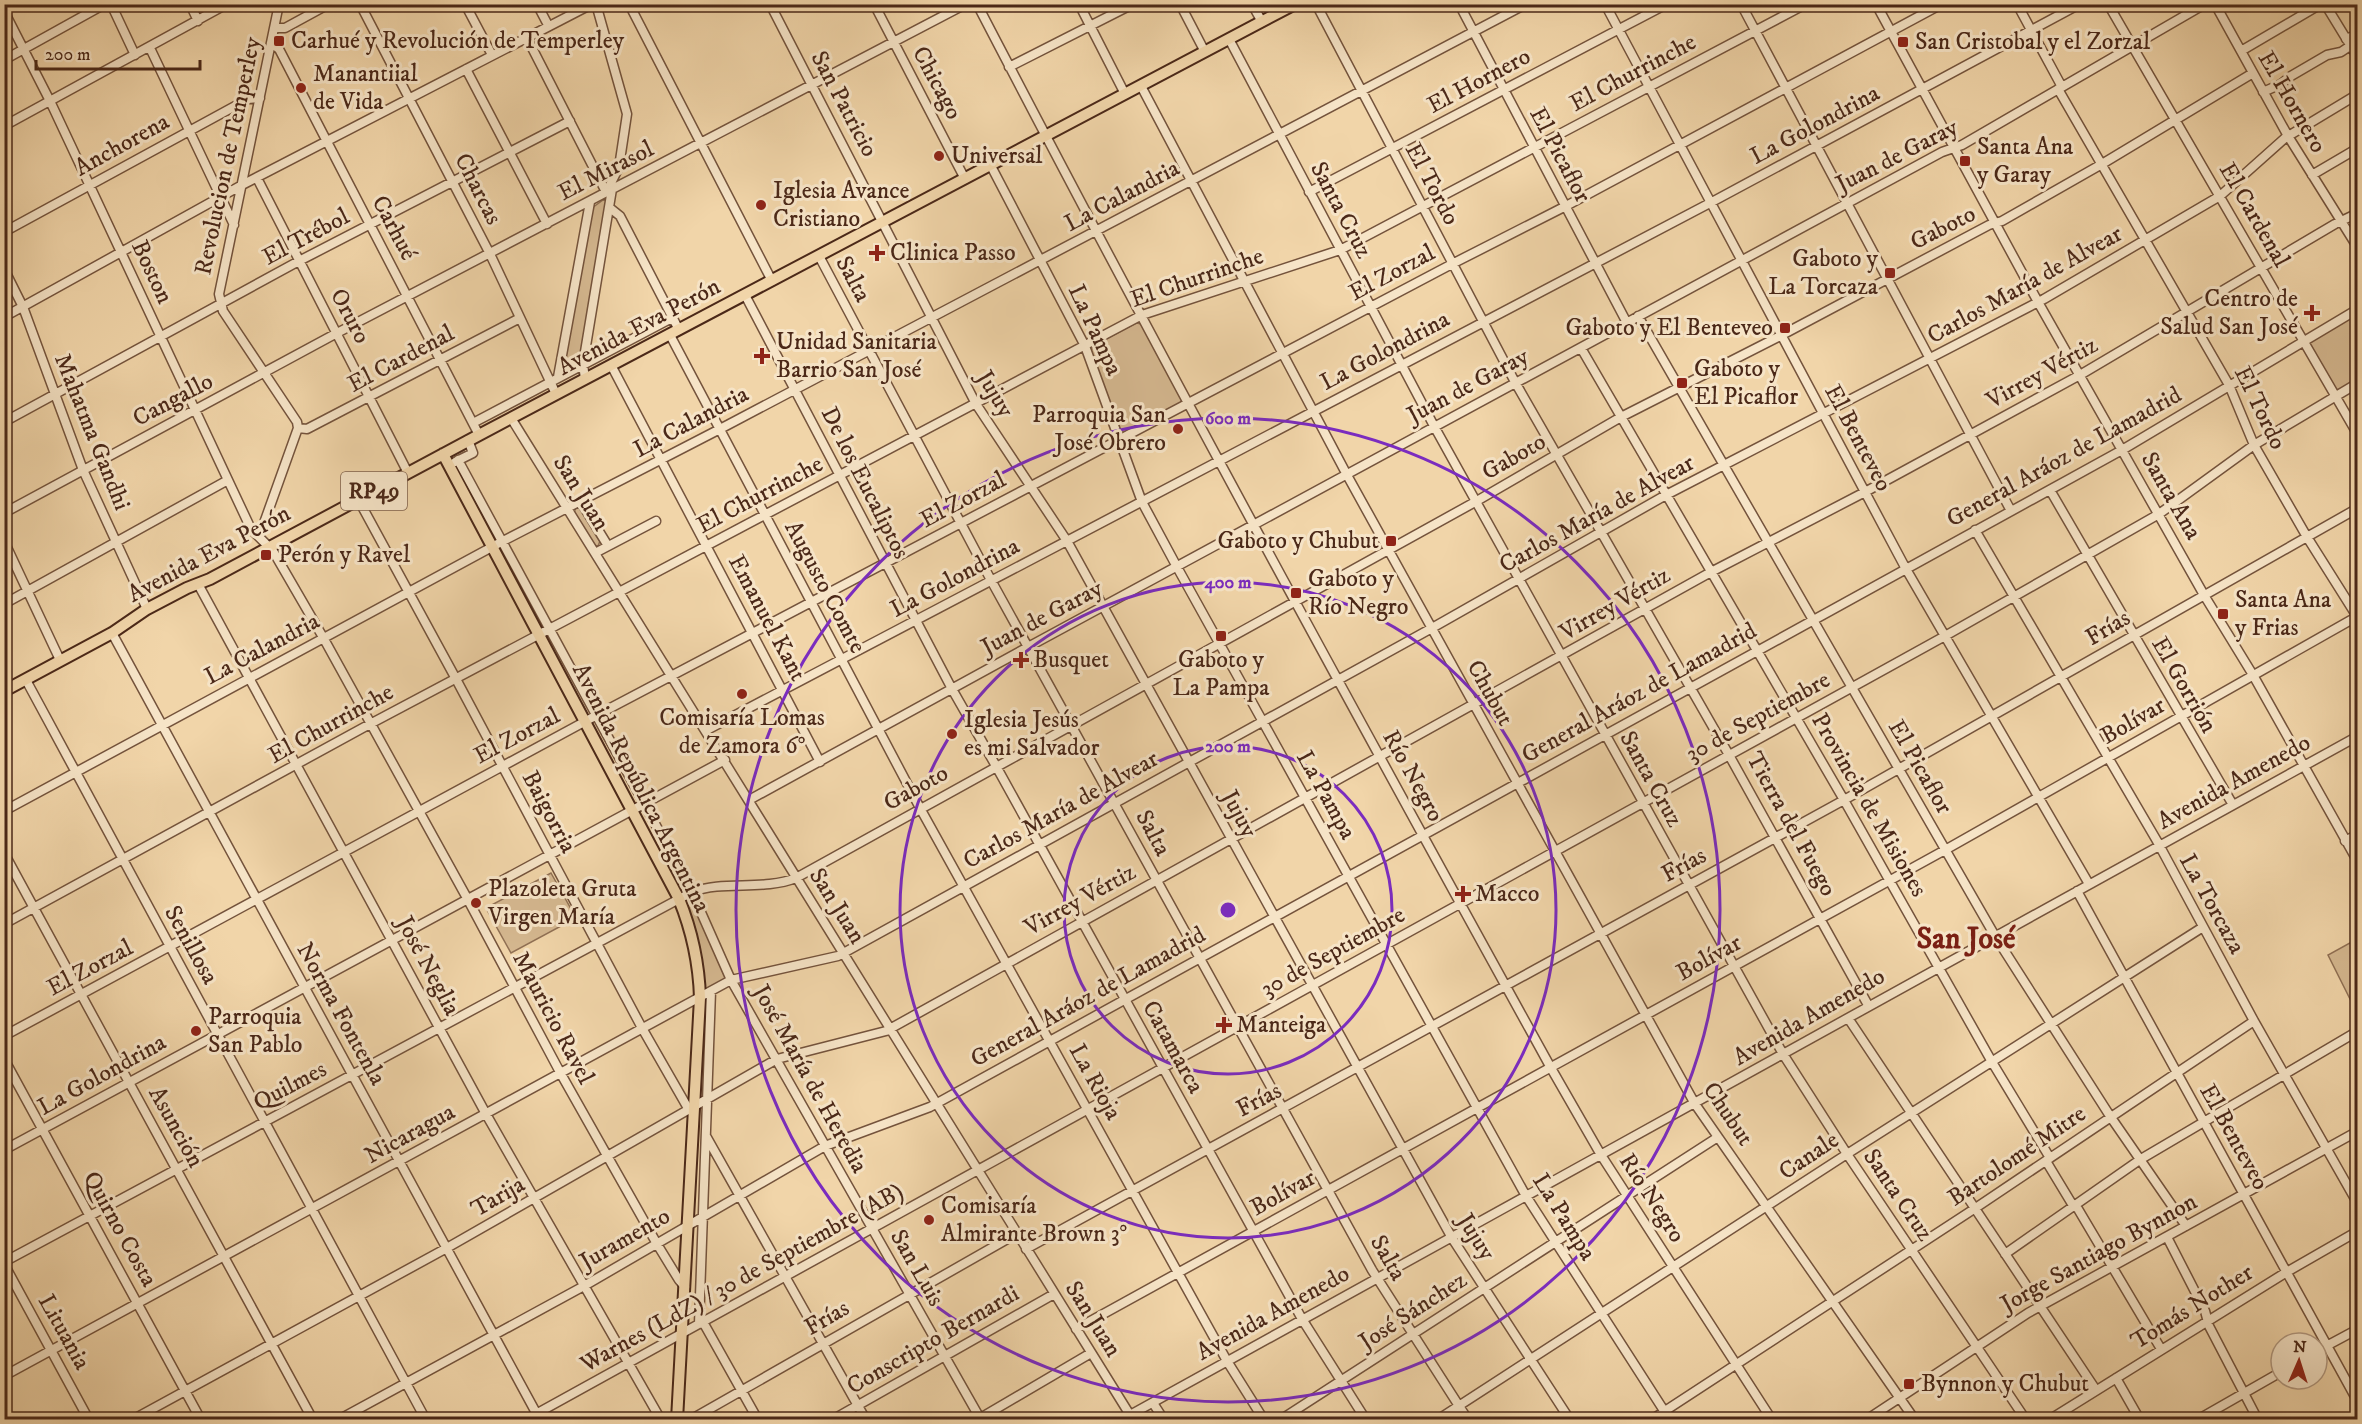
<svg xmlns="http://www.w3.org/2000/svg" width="2362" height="1424" viewBox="0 0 2362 1424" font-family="'IM FELL DW Pica',serif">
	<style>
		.green { fill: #d5b890; stroke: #907054; stroke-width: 1.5 }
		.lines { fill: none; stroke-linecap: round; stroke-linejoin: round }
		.minor-casing { stroke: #74533c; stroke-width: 11 }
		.major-casing { stroke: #4b2818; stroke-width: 14 }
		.minor { stroke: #f6e4c7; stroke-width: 8 }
		.major { stroke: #f1d5a9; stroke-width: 10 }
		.ring { fill: none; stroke: #7b2cbf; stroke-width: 3 }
		.poi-dot { fill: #8f2418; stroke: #f6e4c7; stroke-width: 2 }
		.labels { text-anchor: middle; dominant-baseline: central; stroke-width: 6; stroke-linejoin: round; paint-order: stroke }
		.shield { fill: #f6e4c7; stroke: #7e604c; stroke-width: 1.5 }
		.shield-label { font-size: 22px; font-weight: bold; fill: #4b2818 }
		.poi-label { font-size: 24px; fill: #4b2818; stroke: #f6e4c7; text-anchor: start }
		.street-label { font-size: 24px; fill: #4b2818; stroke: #f6e4c7 }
		.district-label { font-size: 30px; font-weight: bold; fill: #7a1f14; stroke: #f6e4c7 }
		.centre { fill: #7b2cbf; stroke: #f6e4c7; stroke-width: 3 }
		.ring-label { font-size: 18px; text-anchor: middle; font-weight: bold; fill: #7b2cbf; stroke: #f6e4c7; stroke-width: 6; stroke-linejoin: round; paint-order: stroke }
	</style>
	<rect width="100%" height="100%" fill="#f1d5a9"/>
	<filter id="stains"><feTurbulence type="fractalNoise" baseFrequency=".00333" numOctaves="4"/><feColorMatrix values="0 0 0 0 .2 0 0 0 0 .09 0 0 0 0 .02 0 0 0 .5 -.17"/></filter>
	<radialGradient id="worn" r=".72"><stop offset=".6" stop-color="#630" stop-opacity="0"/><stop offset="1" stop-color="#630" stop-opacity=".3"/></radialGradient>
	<path class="green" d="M603,200L608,201L579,363L565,370L564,368L589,217L592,208Z
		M2357,313V380L2335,394L2308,343Z
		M1136,323L1142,324L1182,399L1180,404L1123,433L1120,430L1091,351L1093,346Z
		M576,507L581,509L600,541L598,546L593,545L574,513Z
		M551,873L576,918L511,953L486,908Z
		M691,895L727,978L705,992L683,900Z
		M2357,939V1013L2328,955Z"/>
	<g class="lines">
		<defs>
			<path id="minor" d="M111,4L135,55
				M190,4L198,21
				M360,4L490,254L556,394
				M465,4L492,55
				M537,4L548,25
				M596,4L627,114L619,167L607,191
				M629,4L772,281
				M770,4L976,404L1067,541L1452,1238L1570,1420
				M874,4L965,179
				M977,4C1163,362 1356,715 1551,1068L1601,1155L1772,1420
				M1079,4L1125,94
				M1180,4L1205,52
				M1252,4L1262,22
				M1316,4L1515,382L1729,755L1868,1005
				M1459,4L1627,323
				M1605,4L1906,569L2089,884
				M1741,4L2011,511
				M1876,4L2038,302L2204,595L2253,675L2358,862
				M2017,4L2062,87
				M2108,4L2358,435
				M2215,4L2288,136L2358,248
				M2325,4L2358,58
				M4,11L50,101L251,529L273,551L324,639L467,898L561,1074L657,1244L679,1280L685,1287
				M275,28H285L329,4
				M527,38L606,192
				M1229,39L1434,426L1783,1054L1847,1154L2026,1420
				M2346,39L2358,34
				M271,43L279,49L479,435
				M150,48L234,225
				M2241,51L2321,4
				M4,60L105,4
				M1009,67L1133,4
				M466,69L547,224
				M1141,86L1347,475L1695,1104L1915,1420
				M2058,89L2229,385L2254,445L2307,537L2358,618
				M2263,92L2281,84L2291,76L2327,55L2341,52L2350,46
				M4,126L227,4
				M991,166L1085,346L1142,502L1177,567L1526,1196L1670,1420
				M2312,175L2358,148
				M257,178L408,473
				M1309,192L1667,4
				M610,208L620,216L679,330
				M4,232L248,99L260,98
				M819,256L992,582L1372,1270L1468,1420
				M4,269L23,307L83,470L147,609
				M745,295L952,689L996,766L1302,1319L1366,1420
				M1638,316L1995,936L2110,1116L2186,1226
				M4,317L242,185L592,4
				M670,335L920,808L1227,1361L1264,1420
				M1581,348L1844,800L1992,1062L2050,1158
				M611,365L820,762
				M558,377L590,202
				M585,379L583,364L612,189
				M511,418L1130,1415
				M4,422L299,261L570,121
				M473,423L672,318
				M298,428L307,429L520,318
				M458,460L692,892L731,980L981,1420
				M455,462L473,453L468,440
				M2050,490L2233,805
				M358,499L456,679L642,1028L689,1110
				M581,502L608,546
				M4,513L337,333L966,4
				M1975,530L2157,841L2254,1021L2358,1204
				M259,537L298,428L297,422L223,311L219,294L279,4
				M4,541L60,660
				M595,553L656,521
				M198,584L486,1114L661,1420
				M4,604L228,480
				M112,633L540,1420
				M26,680L426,1420
				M707,730L1710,203L2080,4
				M749,800L1028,647L1942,152L1962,145L2205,4
				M4,811L503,541L720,429L1526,4
				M2345,841L2358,834
				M4,853L313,1420
				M2077,891L2358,1402
				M4,924L370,724L1142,315L1340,250L1806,4
				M1848,1018L2096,1390
				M4,1036L597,715L1452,264L1566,206L1942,4
				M4,1059L201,1420
				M706,1136L866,1420
				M4,1150L725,760
				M2046,1161L2072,1204L2078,1209L2161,1349
				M2167,1237L2205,1311L2209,1326L2258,1420
				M1026,1249L1844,800L2358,508
				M2005,1254L2141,1159L2358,1031
				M4,1262L692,892C724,880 763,891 796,878L1475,502L1621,417L1780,336L1989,225L2002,221L2102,164L2253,73
				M4,1264L89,1420
				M703,1322L758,1420
				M699,1324L711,991
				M1076,1329L1945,850L2358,616
				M2317,1351L2358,1329
				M4,1376L731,980L838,956L1432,628L1666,495L2044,299L2220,196L2285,138L2358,94
				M2116,1378L2140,1420
				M1153,1403L1164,1420
				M132,1420L445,1249L777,1059L886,1031L1711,572L1865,492L2080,375L2335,224L2358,213
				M338,1420L584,1286L825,1146L930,1107L2122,450L2358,309
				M525,1420L1945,636L2159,514L2254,445L2358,383
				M690,1420L1016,1234
				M832,1420L1054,1294
				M977,1420L1091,1353
				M1121,1420L2358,736
				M1280,1420L1718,1137
				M1437,1420L1847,1154L2203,927
				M1651,1420L1974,1209L2254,1021
				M1866,1420L2028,1313L2358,1131
				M2049,1420L2285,1273L2358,1231
				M2197,1420L2281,1372"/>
			<path id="major" d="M443,454L679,899C692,931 699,963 700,998L677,1420
				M4,691L112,633L147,609L187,588L210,579L479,435L1295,4"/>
		</defs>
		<use href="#minor" class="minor-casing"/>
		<use href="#major" class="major-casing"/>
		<use href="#minor" class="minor"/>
		<use href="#major" class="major"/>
	</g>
	<g class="ring">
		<circle cx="1228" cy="910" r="164"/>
		<circle cx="1228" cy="910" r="328"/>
		<circle cx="1228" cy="910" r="492"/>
	</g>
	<g class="poi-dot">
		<rect x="273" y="35" width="12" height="12" rx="3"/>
		<rect x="1897" y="36" width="12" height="12" rx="3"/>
		<circle cx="301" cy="88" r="6"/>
		<circle cx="939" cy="156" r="6"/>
		<rect x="1959" y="155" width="12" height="12" rx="3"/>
		<circle cx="761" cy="205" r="6"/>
		<path d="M874 244h6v6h6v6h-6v6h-6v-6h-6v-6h6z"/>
		<rect x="1884" y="267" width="12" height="12" rx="3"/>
		<path d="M2309 304h6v6h6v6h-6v6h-6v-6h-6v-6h6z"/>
		<rect x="1779" y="322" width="12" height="12" rx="3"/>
		<path d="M759 347h6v6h6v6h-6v6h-6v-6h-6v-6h6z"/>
		<rect x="1676" y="377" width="12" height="12" rx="3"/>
		<circle cx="1178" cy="429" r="6"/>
		<rect x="1385" y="535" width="12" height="12" rx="3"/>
		<rect x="260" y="549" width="12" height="12" rx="3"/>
		<rect x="1290" y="587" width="12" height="12" rx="3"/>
		<rect x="2217" y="608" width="12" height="12" rx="3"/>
		<rect x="1215" y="630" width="12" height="12" rx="3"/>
		<path d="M1018 651h6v6h6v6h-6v6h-6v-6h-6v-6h6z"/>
		<circle cx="742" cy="694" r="6"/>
		<circle cx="952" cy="734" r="6"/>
		<path d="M1460 885h6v6h6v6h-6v6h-6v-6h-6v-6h6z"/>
		<circle cx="476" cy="903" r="6"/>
		<path d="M1221 1016h6v6h6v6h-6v6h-6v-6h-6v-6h6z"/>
		<circle cx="196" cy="1031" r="6"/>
		<circle cx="929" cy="1220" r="6"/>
		<rect x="1903" y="1378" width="12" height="12" rx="3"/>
	</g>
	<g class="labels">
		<rect class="shield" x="341" y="472" width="66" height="38" rx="4.5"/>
		<g class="shield-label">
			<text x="374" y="491">RP49</text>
		</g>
		<g class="poi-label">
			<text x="291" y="41">Carhué y Revolución de Temperley</text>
			<text x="1915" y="42">San Cristobal y el Zorzal</text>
			<text x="313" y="74">Manantiial<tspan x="313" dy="28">de Vida</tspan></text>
			<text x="1977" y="147">Santa Ana<tspan x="1977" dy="28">y Garay</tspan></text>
			<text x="951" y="156">Universal</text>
			<text x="773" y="191">Iglesia Avance<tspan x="773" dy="28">Cristiano</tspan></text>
			<text x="890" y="253">Clinica Passo</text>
			<text x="1878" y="259" text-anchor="end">Gaboto y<tspan x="1878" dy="28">La Torcaza</tspan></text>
			<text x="2298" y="299" text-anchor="end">Centro de<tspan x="2298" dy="28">Salud San José</tspan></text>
			<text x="1773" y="328" text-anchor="end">Gaboto y El Benteveo</text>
			<text x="776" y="342">Unidad Sanitaria<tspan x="776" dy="28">Barrio San José</tspan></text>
			<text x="1694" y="369">Gaboto y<tspan x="1694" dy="28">El Picaflor</tspan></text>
			<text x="1166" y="415" text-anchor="end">Parroquia San<tspan x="1166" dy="28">José Obrero</tspan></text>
			<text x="1379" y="541" text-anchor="end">Gaboto y Chubut</text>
			<text x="278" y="555">Perón y Ravel</text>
			<text x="1308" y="579">Gaboto y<tspan x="1308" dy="28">Río Negro</tspan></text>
			<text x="2235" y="600">Santa Ana<tspan x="2235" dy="28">y Frias</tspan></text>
			<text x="1033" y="660">Busquet</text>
			<text x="1221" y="660" text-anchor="middle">Gaboto y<tspan x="1221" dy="28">La Pampa</tspan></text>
			<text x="742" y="718" text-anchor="middle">Comisaría Lomas<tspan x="742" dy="28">de Zamora 6°</tspan></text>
			<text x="964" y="720">Iglesia Jesús<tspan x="964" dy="28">es mi Salvador</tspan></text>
			<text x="488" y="889">Plazoleta Gruta<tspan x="488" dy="28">Virgen María</tspan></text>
			<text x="1475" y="894">Macco</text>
			<text x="208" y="1017">Parroquia<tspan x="208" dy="28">San Pablo</tspan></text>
			<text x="1236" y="1025">Manteiga</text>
			<text x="941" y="1206">Comisaría<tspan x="941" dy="28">Almirante Brown 3°</tspan></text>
			<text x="1921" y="1384">Bynnon y Chubut</text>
		</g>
		<g class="street-label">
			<text transform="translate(1633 73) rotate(-28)">El Churrinche</text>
			<text transform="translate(1479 81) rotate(-28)">El Hornero</text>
			<text transform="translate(937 83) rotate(62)">Chicago</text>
			<text transform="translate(2292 102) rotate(60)">El Hornero</text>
			<text transform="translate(844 104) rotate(62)">San Patricio</text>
			<text transform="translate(1815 125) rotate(-28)">La Golondrina</text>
			<text transform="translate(122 145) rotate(-29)">Anchorena</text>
			<text transform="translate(1560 155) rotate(62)">El Picaflor</text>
			<text transform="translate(228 156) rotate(-78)">Revolucion de Temperley</text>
			<text transform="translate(1897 156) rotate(-27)">Juan de Garay</text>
			<text transform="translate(606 171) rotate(-27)">El Mirasol</text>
			<text transform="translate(1432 184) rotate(62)">El Tordo</text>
			<text transform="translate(478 189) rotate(63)">Charcas</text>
			<text transform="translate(1122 196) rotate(-28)">La Calandria</text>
			<text transform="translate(1341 210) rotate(62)">Santa Cruz</text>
			<text transform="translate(2254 215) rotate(60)">El Cardenal</text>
			<text transform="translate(394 228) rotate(62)">Carhué</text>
			<text transform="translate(1943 228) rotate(-27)">Gaboto</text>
			<text transform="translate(306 237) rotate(-28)">El Trébol</text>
			<text transform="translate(152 272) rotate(65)">Boston</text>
			<text transform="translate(1392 273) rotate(-28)">El Zorzal</text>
			<text transform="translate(1197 278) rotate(-19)">El Churrinche</text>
			<text transform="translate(853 279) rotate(62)">Salta</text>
			<text transform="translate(2025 285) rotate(-29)">Carlos María de Alvear</text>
			<text transform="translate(350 316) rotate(62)">Oruro</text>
			<text transform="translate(639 327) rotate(-28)">Avenida Eva Perón</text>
			<text transform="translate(1095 330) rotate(65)">La Pampa</text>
			<text transform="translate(1385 351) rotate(-28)">La Golondrina</text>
			<text transform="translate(401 359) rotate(-28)">El Cardenal</text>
			<text transform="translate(2042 373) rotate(-29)">Virrey Vértiz</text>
			<text transform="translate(1468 386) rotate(-28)">Juan de Garay</text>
			<text transform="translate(995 394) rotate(59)">Jujuy</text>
			<text transform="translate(173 400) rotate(-28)">Cangallo</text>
			<text transform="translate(2260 408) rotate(64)">El Tordo</text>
			<text transform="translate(691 422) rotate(-28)">La Calandria</text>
			<text transform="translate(92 432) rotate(68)">Mahatma Gandhi</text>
			<text transform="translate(1858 438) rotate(62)">El Benteveo</text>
			<text transform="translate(1514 457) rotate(-30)">Gaboto</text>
			<text transform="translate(2064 457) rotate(-29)">General Aráoz de Lamadrid</text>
			<text transform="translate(865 483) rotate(63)">De los Eucaliptos</text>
			<text transform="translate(581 493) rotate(58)">San Juan</text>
			<text transform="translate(760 495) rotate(-28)">El Churrinche</text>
			<text transform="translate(2171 496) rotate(60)">Santa Ana</text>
			<text transform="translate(963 500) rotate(-28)">El Zorzal</text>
			<text transform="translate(1597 514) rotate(-29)">Carlos María de Alvear</text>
			<text transform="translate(209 554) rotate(-28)">Avenida Eva Perón</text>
			<text transform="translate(955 578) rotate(-28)">La Golondrina</text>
			<text transform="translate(825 587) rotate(62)">Augusto Comte</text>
			<text transform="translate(1615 604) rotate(-30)">Virrey Vértiz</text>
			<text transform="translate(767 618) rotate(62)">Emanuel Kant</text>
			<text transform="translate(1042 618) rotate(-28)">Juan de Garay</text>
			<text transform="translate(2108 628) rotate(-31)">Frías</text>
			<text transform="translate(262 649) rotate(-28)">La Calandria</text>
			<text transform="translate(2184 685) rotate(60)">El Gorrión</text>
			<text transform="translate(1490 693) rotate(61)">Chubut</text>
			<text transform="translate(1639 693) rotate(-29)">General Aráoz de Lamadrid</text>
			<text transform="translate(1758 717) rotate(-29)">30 de Septiembre</text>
			<text transform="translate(2133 721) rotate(-30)">Bolívar</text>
			<text transform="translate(331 724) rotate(-29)">El Churrinche</text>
			<text transform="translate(517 736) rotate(-28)">El Zorzal</text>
			<text transform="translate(1920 767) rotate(60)">El Picaflor</text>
			<text transform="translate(1413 776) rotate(61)">Río Negro</text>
			<text transform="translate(1651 779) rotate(61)">Santa Cruz</text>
			<text transform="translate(2234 782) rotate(-29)">Avenida Amenedo</text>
			<text transform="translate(641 788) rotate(63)">Avenida República Argentina</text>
			<text transform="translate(916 788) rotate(-29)">Gaboto</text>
			<text transform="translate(1326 795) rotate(61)">La Pampa</text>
			<text transform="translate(1869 805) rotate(60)">Provincia de Misiones</text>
			<text transform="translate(1061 810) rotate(-29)">Carlos María de Alvear</text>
			<text transform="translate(549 812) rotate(62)">Baigorria</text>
			<text transform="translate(1239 814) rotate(62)">Jujuy</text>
			<text transform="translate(1791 824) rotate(61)">Tierra del Fuego</text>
			<text transform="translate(1153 833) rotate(62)">Salta</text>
			<text transform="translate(1684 865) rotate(-29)">Frías</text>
			<text transform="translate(1080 900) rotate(-29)">Virrey Vértiz</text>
			<text transform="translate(2212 904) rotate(61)">La Torcaza</text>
			<text transform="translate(837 906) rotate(58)">San Juan</text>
			<text transform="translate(191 945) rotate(61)">Senillosa</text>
			<text transform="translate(1333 952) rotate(-29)">30 de Septiembre</text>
			<text transform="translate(1709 958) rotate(-29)">Bolívar</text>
			<text transform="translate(428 966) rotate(62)">José Neglia</text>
			<text transform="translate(90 968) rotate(-28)">El Zorzal</text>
			<text transform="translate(1088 997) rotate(-29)">General Aráoz de Lamadrid</text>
			<text transform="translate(341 1014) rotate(61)">Norma Fontenla</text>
			<text transform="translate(1809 1017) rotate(-30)">Avenida Amenedo</text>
			<text transform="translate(553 1018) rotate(62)">Mauricio Ravel</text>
			<text transform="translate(1173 1047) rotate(61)">Catamarca</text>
			<text transform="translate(102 1075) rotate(-29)">La Golondrina</text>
			<text transform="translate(810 1079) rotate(61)">José María de Heredia</text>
			<text transform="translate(1095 1082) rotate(61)">La Rioja</text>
			<text transform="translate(290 1086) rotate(-28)">Quilmes</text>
			<text transform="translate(1259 1100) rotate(-28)">Frías</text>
			<text transform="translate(1728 1114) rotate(56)">Chubut</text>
			<text transform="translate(176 1127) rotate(61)">Asunción</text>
			<text transform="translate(410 1134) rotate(-29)">Nicaragua</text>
			<text transform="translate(2234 1137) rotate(61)">El Benteveo</text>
			<text transform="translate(1809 1156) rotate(-34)">Canale</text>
			<text transform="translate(2017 1156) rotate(-34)">Bartolomé Mitre</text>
			<text transform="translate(1283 1193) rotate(-29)">Bolívar</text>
			<text transform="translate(1898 1195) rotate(56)">Santa Cruz</text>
			<text transform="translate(498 1197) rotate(-30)">Tarija</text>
			<text transform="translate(1652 1198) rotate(57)">Río Negro</text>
			<text transform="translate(1564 1217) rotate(58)">La Pampa</text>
			<text transform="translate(120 1229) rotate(61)">Quirno Costa</text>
			<text transform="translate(1476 1237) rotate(58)">Jujuy</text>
			<text transform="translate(625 1239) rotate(-30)">Juramento</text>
			<text transform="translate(2099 1253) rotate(-29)">Jorge Santiago Bynnon</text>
			<text transform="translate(1388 1258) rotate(60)">Salta</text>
			<text transform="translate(917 1268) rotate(60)">San Luis</text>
			<text transform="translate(742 1278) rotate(-29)">Warnes (LdZ) / 30 de Septiembre (AB)</text>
			<text transform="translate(2192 1307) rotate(-32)">Tomás Nother</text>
			<text transform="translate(1413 1311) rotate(-33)">José Sánchez</text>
			<text transform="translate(1273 1313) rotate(-29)">Avenida Amenedo</text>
			<text transform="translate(827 1318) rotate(-30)">Frías</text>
			<text transform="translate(1093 1319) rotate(58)">San Juan</text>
			<text transform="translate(64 1332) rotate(61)">Lituania</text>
			<text transform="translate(933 1340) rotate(-30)">Conscripto Bernardi</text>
		</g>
		<g class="district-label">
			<text x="1966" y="939">San José</text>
		</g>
	</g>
	<circle cx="1228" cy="910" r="9" class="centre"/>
	<g class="ring-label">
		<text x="1228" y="424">600 m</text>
		<text x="1228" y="588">400 m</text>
		<text x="1228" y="752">200 m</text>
	</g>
	<rect width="2362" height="1424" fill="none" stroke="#f1d5a9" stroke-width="24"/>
	<rect x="6" y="6" width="2350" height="1412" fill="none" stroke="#4b2818" stroke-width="3"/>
	<rect x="12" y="12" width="2338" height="1400" fill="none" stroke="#4b2818" stroke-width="1.5"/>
	<g transform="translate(2299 1361) rotate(3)"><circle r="28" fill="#f6e4c7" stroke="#b29981" stroke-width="1.5"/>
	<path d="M0-4.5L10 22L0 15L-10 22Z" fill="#8f2418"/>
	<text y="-9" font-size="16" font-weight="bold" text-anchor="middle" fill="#4b2818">N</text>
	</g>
	<path d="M36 60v9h164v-9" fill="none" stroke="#4b2818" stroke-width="3"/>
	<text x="45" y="60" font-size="18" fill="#4b2818" stroke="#f6e4c7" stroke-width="4.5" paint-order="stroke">200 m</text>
	<rect width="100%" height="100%" filter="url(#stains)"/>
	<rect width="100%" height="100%" fill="url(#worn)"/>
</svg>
